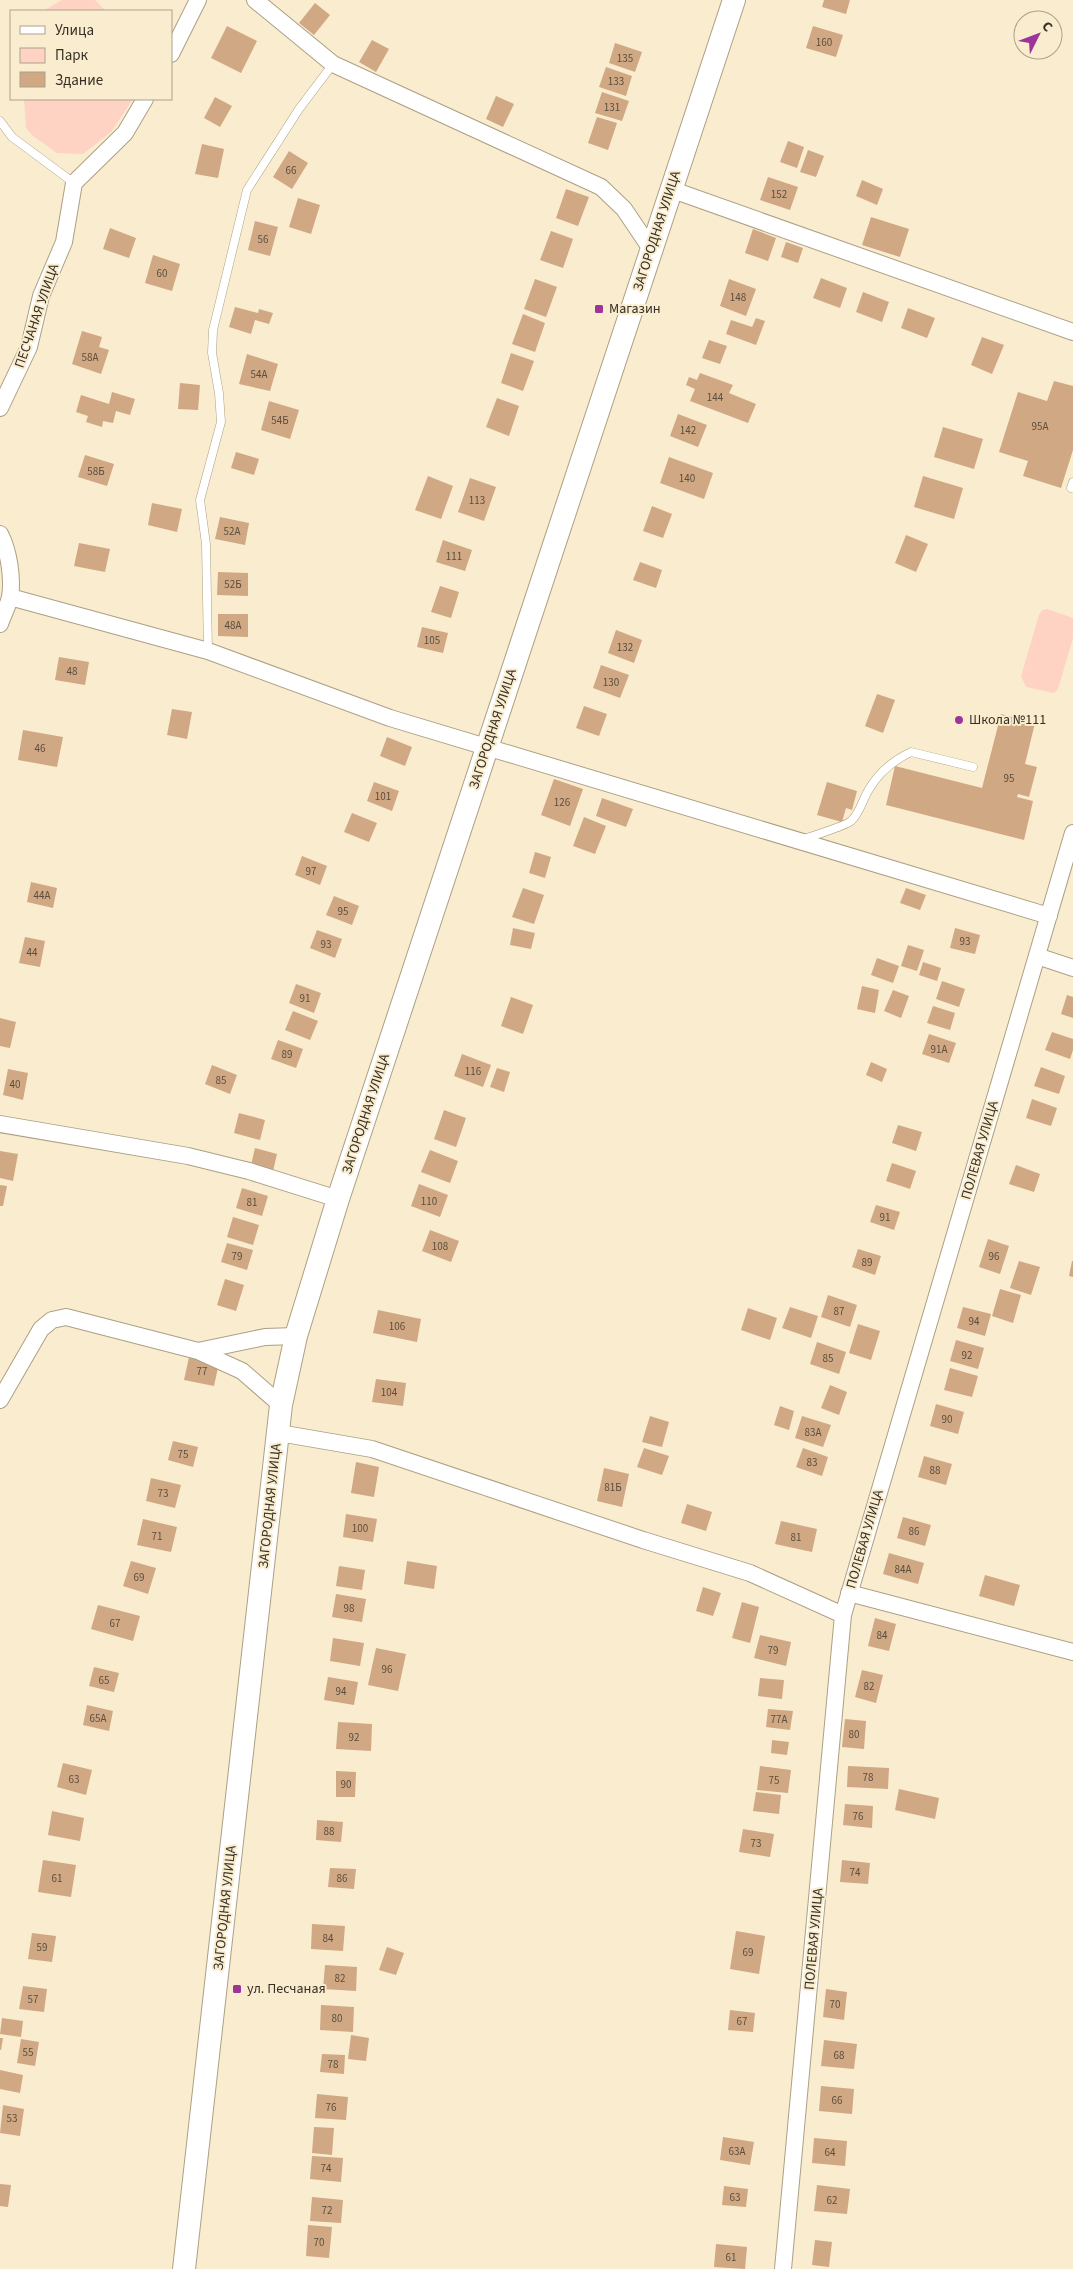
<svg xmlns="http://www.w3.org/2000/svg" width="1073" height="2269" viewBox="0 0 1073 2269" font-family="'Source Sans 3',sans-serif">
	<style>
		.green { fill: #fed3c4 }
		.building { fill: #d0a884 }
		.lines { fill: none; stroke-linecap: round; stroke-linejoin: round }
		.lane-casing { stroke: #aca084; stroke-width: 9 }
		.street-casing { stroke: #aca084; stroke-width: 18 }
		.secondary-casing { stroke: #aca084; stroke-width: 24 }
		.lane { stroke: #fff; stroke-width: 8 }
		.street { stroke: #fff; stroke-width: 16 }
		.secondary { stroke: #fff; stroke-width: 22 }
		.poi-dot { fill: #9d3599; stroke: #faeccf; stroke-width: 2 }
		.labels { text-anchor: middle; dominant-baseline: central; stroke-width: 4; stroke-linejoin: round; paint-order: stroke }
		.number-label { font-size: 11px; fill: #5c4e3d }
		.street-label { font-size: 14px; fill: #353025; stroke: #faeccf }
		.poi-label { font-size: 14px; fill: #353025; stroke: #faeccf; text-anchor: start }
	</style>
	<rect width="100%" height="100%" fill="#faeccf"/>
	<path class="green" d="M62,0H95L106,11H43Z
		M24,99H133L111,132L83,154L57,153L33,136L26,128Z
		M1047,609L1073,618V638L1058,689L1054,693L1026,687L1021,676L1039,615L1042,610Z"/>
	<path class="building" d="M824,0H850L846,14L822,7Z
		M315,3L330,15L314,35L299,23Z
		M227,26L257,41L241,73L211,58Z
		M813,26L843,35L836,57L806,48Z
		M372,40L389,49L376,72L359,62Z
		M615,43L642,52L635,72L609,63Z
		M606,67L632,76L626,96L599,87Z
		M602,92L629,101L622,121L595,113Z
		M496,96L514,104L503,127L486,119Z
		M215,97L232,106L220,127L204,118Z
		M597,117L617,123L608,150L588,143Z
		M788,141L804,147L797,168L780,162Z
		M202,144L224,149L218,178L195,174Z
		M808,150L824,156L816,177L800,172Z
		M289,151L308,163L292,189L273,177Z
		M768,177L798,187L790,210L760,200Z
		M862,180L883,189L877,205L856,196Z
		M566,189L589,197L578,226L556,218Z
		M298,198L320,205L311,234L289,227Z
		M871,217L909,229L900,257L862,245Z
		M255,221L278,227L270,256L248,250Z
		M110,228L136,238L129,258L103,249Z
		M753,229L776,238L768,261L745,253Z
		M551,231L573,239L563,268L540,260Z
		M786,242L803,248L798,263L781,257Z
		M153,255L180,264L172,291L145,283Z
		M821,278L847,288L840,308L813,298Z
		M535,279L557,287L546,317L524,309Z
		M729,279L756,289L746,316L720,306Z
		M863,292L889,302L882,322L856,312Z
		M235,307L258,313L259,309L273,313L269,324L255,320L251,334L229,327Z
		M908,308L935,318L927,338L901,328Z
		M523,314L545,323L535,352L512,344Z
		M756,318L765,321L756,345L726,334L731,320L752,327Z
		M82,331L102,337L99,347L109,350L101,374L72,364Z
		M982,337L1004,345L992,374L971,365Z
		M709,340L727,346L720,364L702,358Z
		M511,353L534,361L523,391L501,383Z
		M247,354L278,364L270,391L239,384Z
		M700,373L733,385L729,393L756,404L748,423L690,401L695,389L686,385L689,377L697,380Z
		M1054,381L1073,386V450L1061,488L1023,476L1028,461L999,452L1018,392L1047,401Z
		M180,383L200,385L198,410L178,409Z
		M112,392L135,399L130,415L116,411L113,423L103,421L102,427L86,422L88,416L76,412L81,395L109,404Z
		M497,398L519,406L509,436L486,427Z
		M269,401L299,410L290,439L261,430Z
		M678,414L707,425L698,447L670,436Z
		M943,427L983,439L974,469L934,457Z
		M236,452L259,459L254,475L231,468Z
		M85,455L114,464L107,486L78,477Z
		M669,457L713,473L704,499L660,483Z
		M428,476L453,486L441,519L415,510Z
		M923,476L963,488L954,519L914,507Z
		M470,478L496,487L484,521L458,512Z
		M152,503L182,509L177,532L148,525Z
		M652,506L672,514L663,538L643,531Z
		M220,517L249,523L245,545L215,539Z
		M906,535L928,544L916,572L895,563Z
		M443,540L472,550L465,571L436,562Z
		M79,543L110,549L105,572L74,566Z
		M640,562L662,570L656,588L633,580Z
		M218,572L248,573V596L217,595Z
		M440,586L459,592L451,618L431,612Z
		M218,614H248V637L218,636Z
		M422,627L448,633L443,653L417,647Z
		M616,630L642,640L634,663L608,653Z
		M59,657L89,662L85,685L55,680Z
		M601,665L629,675L620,698L593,688Z
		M877,694L895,700L883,733L865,726Z
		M584,706L607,714L599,736L576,728Z
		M172,709L192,712L187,739L167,735Z
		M1001,714L1035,723L1025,764L1037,767L1029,797L1018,794L1017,797L1033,801L1024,840L886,805L895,766L982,788Z
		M23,730L63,737L57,767L18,760Z
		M387,737L412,747L405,766L380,756Z
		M554,779L583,789L570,826L541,815Z
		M374,782L399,791L392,811L367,801Z
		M827,782L857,791L852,810L846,808L842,822L817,815Z
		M602,798L633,809L626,827L596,816Z
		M352,813L377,823L369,842L344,832Z
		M584,817L606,826L595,854L573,846Z
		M535,852L551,857L545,878L529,873Z
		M302,856L327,866L320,885L295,875Z
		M31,882L57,888L53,908L27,902Z
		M523,888L544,895L534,924L512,917Z
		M906,888L926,895L920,910L900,903Z
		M334,896L359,906L352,925L326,915Z
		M513,928L535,933L531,949L510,945Z
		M955,928L980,935L975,954L950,948Z
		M317,930L342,939L335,958L310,948Z
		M25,937L45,941L40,967L19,963Z
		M908,945L924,950L917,971L901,966Z
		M877,958L899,966L893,983L871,975Z
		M923,962L941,968L937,981L919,975Z
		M942,981L965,989L959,1007L936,999Z
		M296,984L321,993L314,1013L289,1003Z
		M862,986L879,990L875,1013L857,1009Z
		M893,990L909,996L901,1018L884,1011Z
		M1067,995L1073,997V1018L1061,1014Z
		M511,997L533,1005L523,1034L501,1026Z
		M933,1006L955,1013L950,1030L927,1023Z
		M293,1011L318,1021L310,1040L285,1030Z
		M0,1018L16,1022L10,1048L0,1046Z
		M1052,1032L1073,1039V1050L1070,1059L1045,1050Z
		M929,1034L956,1043L949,1063L922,1054Z
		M278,1040L303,1049L296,1068L271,1059Z
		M462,1054L491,1065L483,1087L454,1076Z
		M871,1062L887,1069L882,1082L866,1075Z
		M212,1065L237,1075L230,1094L205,1084Z
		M1041,1067L1065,1076L1059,1094L1034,1086Z
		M497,1068L510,1072L504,1092L490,1087Z
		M8,1069L28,1073L23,1100L3,1095Z
		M1032,1099L1057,1108L1051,1126L1026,1118Z
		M444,1110L466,1118L456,1147L434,1139Z
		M239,1113L265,1120L260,1140L234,1133Z
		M898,1125L922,1132L916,1151L892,1143Z
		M255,1148L277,1154L273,1171L251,1165Z
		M430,1150L458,1161L450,1183L421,1172Z
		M0,1151L18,1154L13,1181L0,1178Z
		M892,1163L916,1171L910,1189L886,1181Z
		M1016,1165L1040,1174L1034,1192L1009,1184Z
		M419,1184L448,1195L440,1217L411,1206Z
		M0,1185L7,1186L3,1206H0Z
		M242,1188L268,1196L262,1216L236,1208Z
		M876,1205L900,1212L894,1230L870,1222Z
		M233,1217L259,1225L253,1245L227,1237Z
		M430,1230L459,1241L451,1262L422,1251Z
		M988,1239L1009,1246L1000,1274L979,1267Z
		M227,1243L253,1250L247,1270L221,1262Z
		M858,1249L881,1256L875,1275L852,1267Z
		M1019,1261L1040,1267L1031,1295L1010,1288Z
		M1072,1261H1073V1277L1069,1276Z
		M225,1279L244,1285L236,1311L217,1305Z
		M1000,1289L1021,1295L1013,1323L992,1316Z
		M828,1295L857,1305L850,1327L821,1317Z
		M790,1307L818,1316L811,1338L782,1328Z
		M963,1307L991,1314L985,1336L957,1328Z
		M748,1308L777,1318L770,1340L741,1330Z
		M378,1310L421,1319L417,1342L373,1333Z
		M858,1324L880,1331L871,1360L849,1353Z
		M956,1340L984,1348L978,1369L950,1361Z
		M817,1342L846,1352L839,1374L810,1364Z
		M189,1357L219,1363L214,1386L184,1380Z
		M950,1368L978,1376L972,1397L944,1390Z
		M376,1379L406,1383L403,1406L372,1402Z
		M830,1385L847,1392L839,1415L821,1408Z
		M936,1404L964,1412L958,1434L930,1426Z
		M780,1406L794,1411L789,1430L774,1425Z
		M650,1416L669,1422L662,1447L642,1442Z
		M802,1416L831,1425L823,1447L795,1438Z
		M173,1441L198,1447L193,1467L168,1460Z
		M644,1448L669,1456L662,1475L637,1467Z
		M803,1448L828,1457L822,1476L796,1467Z
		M924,1456L952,1464L946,1485L918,1477Z
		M356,1462L379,1467L374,1497L351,1493Z
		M604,1468L629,1474L622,1507L597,1501Z
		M151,1478L181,1485L175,1508L146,1501Z
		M687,1504L712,1512L706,1531L681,1523Z
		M346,1514L377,1519L373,1542L343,1537Z
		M903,1517L931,1525L925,1546L897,1538Z
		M143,1519L177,1527L171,1552L137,1545Z
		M781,1521L817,1529L812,1552L775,1544Z
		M889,1553L924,1563L918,1584L883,1574Z
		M131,1561L156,1568L148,1594L123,1586Z
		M407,1561L437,1566L434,1589L404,1584Z
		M339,1566L365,1570L362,1590L336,1586Z
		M985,1575L1020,1585L1014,1606L979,1596Z
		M703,1587L721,1593L713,1616L696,1611Z
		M336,1594L366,1599L362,1622L332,1617Z
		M742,1602L759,1607L750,1643L732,1638Z
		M98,1605L140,1616L133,1641L91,1629Z
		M875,1618L896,1624L889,1651L868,1646Z
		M760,1635L791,1642L786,1666L754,1658Z
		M333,1638L364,1643L360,1666L330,1661Z
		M376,1648L406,1654L398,1691L368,1685Z
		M94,1667L119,1673L114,1692L89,1686Z
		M862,1670L883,1675L876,1703L855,1697Z
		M328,1677L358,1682L354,1705L324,1700Z
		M760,1678L784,1680L782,1699L758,1696Z
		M87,1705L113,1711L109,1731L83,1725Z
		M768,1709L793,1711L790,1730L766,1727Z
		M845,1719L866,1721L864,1749L842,1747Z
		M338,1722L372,1724L371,1751L336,1749Z
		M772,1740L789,1742L787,1755L771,1753Z
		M63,1763L92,1770L86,1795L57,1787Z
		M760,1766L791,1770L788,1793L757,1790Z
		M848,1766L889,1768L888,1789L847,1787Z
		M336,1771L356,1772L355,1797H336Z
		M899,1789L939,1798L935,1819L895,1810Z
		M756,1792L781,1795L779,1814L753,1811Z
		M845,1804L873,1806L872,1828L843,1825Z
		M52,1811L84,1818L80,1841L48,1835Z
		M317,1820L343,1822L341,1842L316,1840Z
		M743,1829L774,1834L770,1857L739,1852Z
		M43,1860L76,1865L71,1897L38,1892Z
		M842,1860L870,1863L868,1884L840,1882Z
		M330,1868L356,1869L354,1889L328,1887Z
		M312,1924L345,1926L343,1951L311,1949Z
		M736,1931L765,1936L759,1974L730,1969Z
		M32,1933L56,1936L52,1962L28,1959Z
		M387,1947L404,1953L396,1975L379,1970Z
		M325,1965L357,1967L356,1991L323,1989Z
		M23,1986L47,1989L44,2012L19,2009Z
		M826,1989L847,1992L844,2020L823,2017Z
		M321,2005L354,2007L353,2032L320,2030Z
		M730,2010L755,2013L753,2032L728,2030Z
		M2,2018L23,2021L21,2037L0,2034Z
		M351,2035L369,2038L366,2061L348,2059Z
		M0,2038H3L1,2050H0Z
		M21,2039L39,2042L35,2066L17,2063Z
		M824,2040L857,2044L854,2069L821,2066Z
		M322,2054L345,2055L344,2074L320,2072Z
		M0,2070L23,2075L20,2093L0,2089Z
		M821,2086L854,2089L852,2114L819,2111Z
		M317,2094L348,2097L346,2120L315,2118Z
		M3,2105L24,2109L20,2136L0,2133Z
		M314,2127L334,2128L332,2155L312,2153Z
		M723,2137L754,2142L750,2165L720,2160Z
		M814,2138L847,2141L845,2166L812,2163Z
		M312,2156L343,2158L341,2182L310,2179Z
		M0,2184L11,2185L8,2207L0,2206Z
		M817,2185L850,2189L847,2214L814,2211Z
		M724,2186L748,2189L746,2207L722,2205Z
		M312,2197L343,2200L341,2223L310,2221Z
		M308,2225L332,2227L329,2258L306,2256Z
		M815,2240L832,2242L829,2267L812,2265Z
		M716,2244L747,2247L745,2269L714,2267Z"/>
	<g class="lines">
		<defs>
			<path id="lane" d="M0,121L12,137L74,183
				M1071,488L1073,482
				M208,651L206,544L200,500L221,422L219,393L212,353L213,330L247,190L299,109L333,64
				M804,839C813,836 847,825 851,821C860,813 862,801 868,791C878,773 892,761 911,752L973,767"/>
			<path id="street" d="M255,0L333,64L601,187L624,209L651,249
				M171,54L198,0
				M670,189L1073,332
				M0,408L29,347L41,296L64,242L74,183L125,133L145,99
				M0,534C9,551 13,579 10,597C8,606 3,615 0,624
				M10,597L208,651L390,718L1049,916
				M1037,956L1073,968
				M0,1124L188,1156L249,1171L338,1199
				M198,1351L265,1337L296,1336
				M0,1400L41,1329L52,1320L66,1317L198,1351L242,1371L281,1405
				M279,1433L372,1449L643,1540L750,1573L843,1615
				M849,1593L1073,1652
				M783,2269L843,1615L1073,833"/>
			<path id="secondary" d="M184,2269L281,1405L296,1336L338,1199L734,0"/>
		</defs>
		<use href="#lane" class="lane-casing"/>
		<use href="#street" class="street-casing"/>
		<use href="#secondary" class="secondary-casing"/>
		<use href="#lane" class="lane"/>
		<use href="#street" class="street"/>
		<use href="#secondary" class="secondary"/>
	</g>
	<g class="poi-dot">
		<rect x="594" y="304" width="10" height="10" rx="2.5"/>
		<circle cx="959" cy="720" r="5"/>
		<rect x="232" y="1984" width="10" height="10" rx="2.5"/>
	</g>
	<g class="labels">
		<g class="number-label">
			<text x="824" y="42">160</text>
			<text x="625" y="58">135</text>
			<text x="616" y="81">133</text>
			<text x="612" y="107">131</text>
			<text x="291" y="170">66</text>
			<text x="779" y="194">152</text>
			<text x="263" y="239">56</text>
			<text x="162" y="273">60</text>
			<text x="738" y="297">148</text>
			<text x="90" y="357">58А</text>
			<text x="259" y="374">54А</text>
			<text x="715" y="397">144</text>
			<text x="280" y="420">54Б</text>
			<text x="1040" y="426">95А</text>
			<text x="688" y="430">142</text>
			<text x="96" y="471">58Б</text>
			<text x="687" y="478">140</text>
			<text x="477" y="500">113</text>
			<text x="232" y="531">52А</text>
			<text x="454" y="556">111</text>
			<text x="233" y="584">52Б</text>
			<text x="233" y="625">48А</text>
			<text x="432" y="640">105</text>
			<text x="625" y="647">132</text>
			<text x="72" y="671">48</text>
			<text x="611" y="682">130</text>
			<text x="40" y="748">46</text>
			<text x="1009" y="778">95</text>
			<text x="383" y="796">101</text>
			<text x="562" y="802">126</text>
			<text x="311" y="871">97</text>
			<text x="42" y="895">44А</text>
			<text x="343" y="911">95</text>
			<text x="965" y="941">93</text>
			<text x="326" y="944">93</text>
			<text x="32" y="952">44</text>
			<text x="305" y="998">91</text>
			<text x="939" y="1049">91А</text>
			<text x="287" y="1054">89</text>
			<text x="473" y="1071">116</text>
			<text x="221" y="1080">85</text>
			<text x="15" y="1084">40</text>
			<text x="429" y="1201">110</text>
			<text x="252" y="1202">81</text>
			<text x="885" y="1217">91</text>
			<text x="440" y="1246">108</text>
			<text x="237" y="1256">79</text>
			<text x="994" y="1256">96</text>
			<text x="867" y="1262">89</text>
			<text x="839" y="1311">87</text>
			<text x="974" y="1321">94</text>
			<text x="397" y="1326">106</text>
			<text x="967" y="1355">92</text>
			<text x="828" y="1358">85</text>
			<text x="202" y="1371">77</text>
			<text x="389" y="1392">104</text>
			<text x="947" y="1419">90</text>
			<text x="813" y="1432">83А</text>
			<text x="183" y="1454">75</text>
			<text x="812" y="1462">83</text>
			<text x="935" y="1470">88</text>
			<text x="613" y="1487">81Б</text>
			<text x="163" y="1493">73</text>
			<text x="360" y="1528">100</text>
			<text x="914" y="1531">86</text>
			<text x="157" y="1536">71</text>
			<text x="796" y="1537">81</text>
			<text x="903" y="1569">84А</text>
			<text x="139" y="1577">69</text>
			<text x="349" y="1608">98</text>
			<text x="115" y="1623">67</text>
			<text x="882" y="1635">84</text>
			<text x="773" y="1650">79</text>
			<text x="387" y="1669">96</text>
			<text x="104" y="1680">65</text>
			<text x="869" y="1686">82</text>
			<text x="341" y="1691">94</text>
			<text x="98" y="1718">65А</text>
			<text x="779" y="1719">77А</text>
			<text x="854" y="1734">80</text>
			<text x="354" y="1737">92</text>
			<text x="868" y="1777">78</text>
			<text x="74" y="1779">63</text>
			<text x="774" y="1780">75</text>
			<text x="346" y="1784">90</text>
			<text x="858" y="1816">76</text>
			<text x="329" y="1831">88</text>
			<text x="756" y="1843">73</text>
			<text x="855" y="1872">74</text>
			<text x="57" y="1878">61</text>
			<text x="342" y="1878">86</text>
			<text x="328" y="1938">84</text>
			<text x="42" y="1947">59</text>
			<text x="748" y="1952">69</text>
			<text x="340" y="1978">82</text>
			<text x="33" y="1999">57</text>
			<text x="835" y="2004">70</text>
			<text x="337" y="2018">80</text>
			<text x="742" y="2021">67</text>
			<text x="28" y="2052">55</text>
			<text x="839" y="2055">68</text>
			<text x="333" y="2064">78</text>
			<text x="837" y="2100">66</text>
			<text x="331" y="2107">76</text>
			<text x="12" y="2118">53</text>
			<text x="737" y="2151">63А</text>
			<text x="830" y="2152">64</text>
			<text x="326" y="2168">74</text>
			<text x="735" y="2197">63</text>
			<text x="832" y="2200">62</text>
			<text x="327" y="2210">72</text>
			<text x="319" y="2242">70</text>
			<text x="731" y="2257">61</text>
		</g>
		<g class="street-label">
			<text transform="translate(657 231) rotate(-72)">ЗАГОРОДНАЯ УЛИЦА</text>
			<text transform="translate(37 316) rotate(-71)">ПЕСЧАНАЯ УЛИЦА</text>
			<text transform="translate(493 729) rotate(-72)">ЗАГОРОДНАЯ УЛИЦА</text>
			<text transform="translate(366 1114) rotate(-72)">ЗАГОРОДНАЯ УЛИЦА</text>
			<text transform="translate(980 1150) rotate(-74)">ПОЛЕВАЯ УЛИЦА</text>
			<text transform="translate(270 1506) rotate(-84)">ЗАГОРОДНАЯ УЛИЦА</text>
			<text transform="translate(865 1539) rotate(-74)">ПОЛЕВАЯ УЛИЦА</text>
			<text transform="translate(225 1908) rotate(-84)">ЗАГОРОДНАЯ УЛИЦА</text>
			<text transform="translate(814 1939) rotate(-85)">ПОЛЕВАЯ УЛИЦА</text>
		</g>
		<g class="poi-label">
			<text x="609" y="309">Магазин</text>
			<text x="969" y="720">Школа №111</text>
			<text x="247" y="1989">ул. Песчаная</text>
		</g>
	</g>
	<rect x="10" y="10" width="162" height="90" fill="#faeccf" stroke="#aba18b"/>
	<rect x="20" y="26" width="25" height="8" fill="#ffffff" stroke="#aba18b"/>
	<text x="55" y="35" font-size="15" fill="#353025">Улица</text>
	<rect x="20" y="48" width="25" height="15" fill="#fed3c4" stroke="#aba18b"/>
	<text x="55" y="60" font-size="15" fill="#353025">Парк</text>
	<rect x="20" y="72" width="25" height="15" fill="#d0a884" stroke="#aba18b"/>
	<text x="55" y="85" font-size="15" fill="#353025">Здание</text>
	<g transform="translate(1038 35) rotate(48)"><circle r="24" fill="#faeccf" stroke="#aba18b"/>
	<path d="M0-4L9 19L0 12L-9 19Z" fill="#9d3599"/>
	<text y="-8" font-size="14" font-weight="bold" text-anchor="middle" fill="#353025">С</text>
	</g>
</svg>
